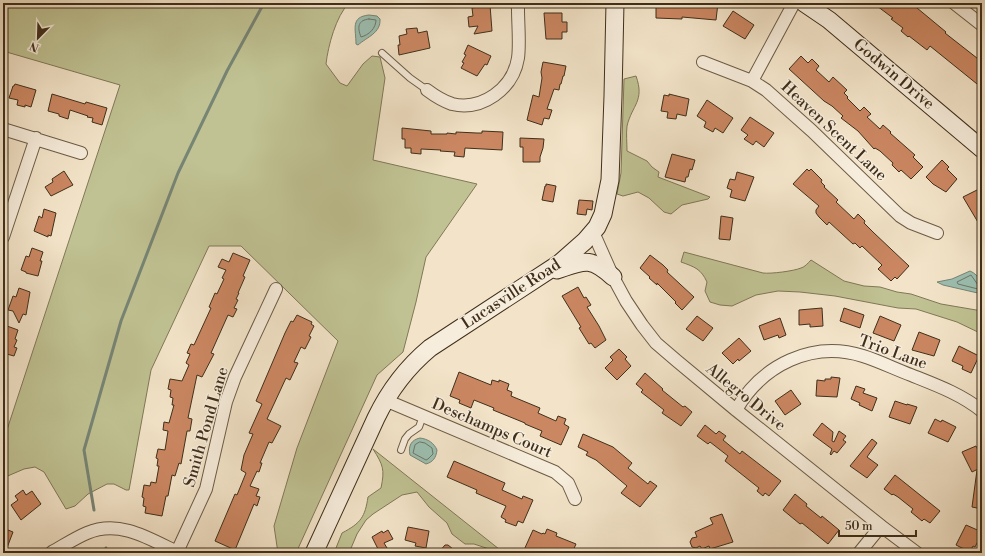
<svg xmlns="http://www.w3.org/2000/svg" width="985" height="556" viewBox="0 0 985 556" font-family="'Libre Bodoni',serif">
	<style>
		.green { fill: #c0c293; stroke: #807857 }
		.water { fill: #9cbfb1; stroke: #778575 }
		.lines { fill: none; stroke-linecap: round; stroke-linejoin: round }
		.shore { stroke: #6e7766; stroke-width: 1 }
		.stream { stroke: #778575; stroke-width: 3 }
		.building { fill: #cb8762; stroke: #3f2f1b }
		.lane-casing { stroke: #6c5c46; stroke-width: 8 }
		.street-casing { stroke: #6c5c46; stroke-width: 14 }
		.secondary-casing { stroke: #3f2f1b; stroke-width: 19 }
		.lane { stroke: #f7eddc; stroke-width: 6 }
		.street { stroke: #f7eddc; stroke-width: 12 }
		.secondary { stroke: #f7eddc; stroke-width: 17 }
		.labels { text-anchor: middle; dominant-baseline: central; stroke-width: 3; stroke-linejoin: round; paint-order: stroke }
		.street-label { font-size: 16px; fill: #3f2f1b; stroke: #f7eddc }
	</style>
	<rect width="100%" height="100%" fill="#f3e4c9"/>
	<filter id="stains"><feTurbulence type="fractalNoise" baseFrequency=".005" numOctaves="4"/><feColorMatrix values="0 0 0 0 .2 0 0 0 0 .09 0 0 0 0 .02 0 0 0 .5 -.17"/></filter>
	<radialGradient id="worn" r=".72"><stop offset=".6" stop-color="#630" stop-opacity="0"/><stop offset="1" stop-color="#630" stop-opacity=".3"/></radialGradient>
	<path class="green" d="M3,3H349C336,16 328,46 326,64L340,83L347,86L363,64L372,56L380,57L385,78L373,160L477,184L426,257L416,302L403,352L377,375L296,553H278L274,526L297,448L338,341L241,246H209L151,370L129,490H126L114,484H107L88,494L75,506L66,509L44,472L35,467L24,469L3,478V442L120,85L3,51Z
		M636,76C645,101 632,105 627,126C626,134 627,143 627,151L647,161L652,167L659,172L658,177L710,197L708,199L682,205L671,214L664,212L649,198L638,192L623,196L617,194L621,173L624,79Z
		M684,252L763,273C771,274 794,271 801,268C805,267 808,263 811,260L844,281L864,286L880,287L897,292L911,294L941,304L982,311V334L957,322L916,309L898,308L835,296L800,292L778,291L756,295L732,306L720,305L710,302L705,291L707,282C701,269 695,267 681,262Z
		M373,449L504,553H495L489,549L474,544H465L452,534L447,523L429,507L417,492L402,495L373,514L366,520L357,534L349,553H333L336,548L342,533C361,523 365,517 368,497L381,488C385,469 383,465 373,449Z"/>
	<path class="water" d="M369,15L377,16L380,19C381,33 367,37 358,45L356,44C356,29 350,17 369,15Z
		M970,271C980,275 982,285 982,294L943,285L937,282L952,279Z
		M420,438C428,439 434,443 437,450C436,458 433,462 426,464L410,455C408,446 411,440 420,438Z"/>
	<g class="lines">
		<path class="shore" d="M369,19L376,20C376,28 369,35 361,37C357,27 358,20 369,19Z
			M982,286L978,285L971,275L957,282L958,284L982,290
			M420,442L425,443L432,448L433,454L428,459L426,460L413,453L415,445Z"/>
		<path class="stream" d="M94,510L84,450L121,321L178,173L227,71L264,3
			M106,548L107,553"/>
	</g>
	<path class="building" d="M656,3H718L716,20L682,17V19L656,18Z
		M873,3H911L946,32L945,33L982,62V88L930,46L927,50L909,36L908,37L901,31L903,28L891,19L893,18Z
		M490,5L492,31L474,34L478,26L469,27L468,17L473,16L472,8Z
		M733,11L754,25L745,39L723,26Z
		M544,13H562V22H567V32H562V39H546Z
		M417,28L418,33L427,31L430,48L399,55L398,45H400L399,36L407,34L406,29Z
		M468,45L491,56L487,65L485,64L477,76L461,68L464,63L462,62L466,55L464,54Z
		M801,56L808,63L812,59L819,66L816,70L829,82L833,77L847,90L844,93L848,97L847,98L860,111L864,107L871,114L867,117L880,129L883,125L891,132L890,133L915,155L913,157L923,167L911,179L901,170L899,172L892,165L893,163L880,151L875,148L874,149L858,131L841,118L843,116L832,106L824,101L789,69Z
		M543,62L566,66L564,76H563L561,84H560L559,90L554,89L547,109L552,110L549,119L544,118L542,125L527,120L533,95L539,97L542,78L541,72Z
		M15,84L36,90L31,107L25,105V107L17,105L18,100L9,98L13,86H14Z
		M52,94L85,104L86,102L107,108L102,125L92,122L93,118L87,117L88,116L70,110L68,119L59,116V114L48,111Z
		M669,94L689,99L686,116L677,114L676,119L667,118L668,112L661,111L664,95L669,96Z
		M707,100L733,118L723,133L715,128L713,132L704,127L706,122L697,116Z
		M750,117L774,133L764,147L756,141L753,145L744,139L748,135L741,130Z
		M402,128L431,131V134H447V133L456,134V132L477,133H482V131L503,132L502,150L465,148L464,157L454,156L455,152L440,151L441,150L421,149V154L411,153V148H405V139H402Z
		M520,138L544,139L543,148L540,157V162H523V147H520Z
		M672,154L695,160L692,170L690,169L688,177H686L685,182L665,177Z
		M942,160L949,167L947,169L957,179L946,192L933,184L926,177Z
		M807,169L809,171L811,169L822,180L821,182L825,186L824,187L838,200L836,202L854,219L858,214L865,221L864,223L874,233L909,266L897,279L895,277L891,281L878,269L882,265L862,246L860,248L855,243L853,244L829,222L827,225L819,217L816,213V210L819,206L793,184Z
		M64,171L73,185L51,196L45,187L53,182L52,179Z
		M737,172L754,177L745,201L730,197L732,190L727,188L730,179L735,180Z
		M546,184L556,186L553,202L542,200L545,186H546Z
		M979,189L982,194V229L963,197Z
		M579,200L593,201L592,210L587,209L586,215L577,214Z
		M44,209L56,213L51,236L48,235V237L34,231L39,216L42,218Z
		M721,216L733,218L730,240L719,239Z
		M32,248L43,252L40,261H42L38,276L26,273V272L21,270L26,256L29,257Z
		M233,253L250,260L243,276L245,277L238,293H239L236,299L238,300L234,308L237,309L233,317L228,315L211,353L214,354L202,377L197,375L188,418L192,419L190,431H187L181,464L179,463L175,476L172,475L168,496H166L162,516L145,513L146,507L143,506L144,498L142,497L144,485L150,486L151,482L156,483L159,466H157L158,459L156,458L158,449L165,450L168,431L163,430L164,422L169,423L174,405H172L173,398L170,397L171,390L168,389L170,379L182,381L189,365L186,363L190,354L187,353L191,344L194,345L211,308L209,307L215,293L217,294L224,279L222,278L226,270L218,267L222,259L229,262Z
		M650,255L663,265L668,270L667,272L694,297L682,310L675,303L676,302L657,283V285L649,278L650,277L640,268Z
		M578,287L584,298L586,297L591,305L587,307L599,326L606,340L595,348L591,343L589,344L579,328L581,327L562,296Z
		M19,288L30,292L26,315L23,314L19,323L13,311L8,310L13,296L16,297Z
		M822,308L823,326L810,327V324L799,325V310Z
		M844,308L864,315L860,328L840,321Z
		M297,315L312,322L311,324L314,326L309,336L311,337L305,349L301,347L294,362L298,363L290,380L286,378L267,419L281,426L272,443L269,442L260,463H262L259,472L257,471L250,486L259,489L256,496L260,497L257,506L254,504L235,550L215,541L235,494L237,495L246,473L241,470L244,455L253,434L249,433L262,404L256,401L285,333L291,321L293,322Z
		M697,316L713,328L703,341L686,329Z
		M880,316L901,325L894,341L873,333Z
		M780,318L786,335L779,338L778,335L764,340L759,326Z
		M7,326L18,330L15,339L17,340L14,347L17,348L14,356L3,353V338Z
		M919,332L940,340L934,356L912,350Z
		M739,338L751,351L739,361L738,359L733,364L722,353Z
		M959,346L979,356L971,373L962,369L963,366L952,361Z
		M619,349L627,357L625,359L631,366L617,380L605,368L613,360L610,357Z
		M459,372L491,385L492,380L499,382V380L509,384L507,390L512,392L511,396L540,408L538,413L556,421L558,416L566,419L564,424L569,427L561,445L540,436L542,431L525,424V423L493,410L494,408L474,400L471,408L459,403L460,400L450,396Z
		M645,373L663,389L662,390L683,407L685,406L692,412L681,426L662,413L664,410L641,392L643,390L636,384Z
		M831,377L840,378L837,397L816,396L817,380L825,381V379H831Z
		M856,386L865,389L863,393L877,398L872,411L859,405L860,403L851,399Z
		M791,390L801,404L785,415L775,401Z
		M895,401L907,405V404L917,407L910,424L889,417Z
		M935,419L941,422L942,420L956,427L948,442L928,433Z
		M822,423L833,432L832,441L834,442L839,431L846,436L843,440L846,442L837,453L834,451L831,455L830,454L832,449L813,435Z
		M705,425L716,434L719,431L726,436L723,440L740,454L742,451L781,481L769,496L765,493L763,496L757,491L759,488L725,461L728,456L710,442L708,444L697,436Z
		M583,434L613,447L632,463L628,468L648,484L650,481L657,486L640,507L621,493L627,486L596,460L586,455L588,452L578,447Z
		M872,439L877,443L867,457L878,465L867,478L850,466Z
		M976,446L979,452L982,450V467L972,472L962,452Z
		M454,461L505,483L502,490L522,499L523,496L533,500L523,523L518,521L516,526L505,522L506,520L501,517L506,506L476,493L477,490L447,477Z
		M977,470H982V509L972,507Z
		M895,475L940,511L930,523L924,519L922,521L911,512L913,509L898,497L893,494L892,495L884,489Z
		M23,490L26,495L32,491L41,504L21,520L11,505L18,500L15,496Z
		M795,494L807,504L806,506L821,518L822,516L839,530L828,544L802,523L800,524L783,510Z
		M722,514L733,542L710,549L709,546L702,549L700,546L696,548L692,547L690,542L692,538L697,537L695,532L713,524L710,518Z
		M966,525L982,532V538L979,544L977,543L975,547L973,546L970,552L956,545Z
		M408,527L429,531L426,548L415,546L416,543L405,540Z
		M3,528L13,532L5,553H3Z
		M547,529L557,533L556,536L576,544L572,553H540L533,550L531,553L524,550L533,530L542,534L543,533L545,534Z
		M388,530L393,539L384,543L390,553H380L372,537L382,531L383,533Z
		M445,545H448L458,553H438Z"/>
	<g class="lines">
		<defs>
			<path id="lane" d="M382,53L410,78L427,90
				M401,450L405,439L409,434L419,427L423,416"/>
			<path id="street" d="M954,3L982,25
				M703,62L752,81L766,90L812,131L900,216L911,223L937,233
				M752,81L794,3
				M427,90C435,96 443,101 452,104C482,111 513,89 518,58C520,44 518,24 518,9L517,3
				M3,129L81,153
				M593,232L613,277L626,301L642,325L656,343L677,361L736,410L881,526L917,553
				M3,237L36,138
				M385,400L555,472L568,483L575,499
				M736,410C762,365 812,340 863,356C879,361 895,369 911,375C936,385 961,394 982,411
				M52,552C63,546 75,538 87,533C120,519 150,539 179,553
				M177,552L206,489L226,402L235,377L276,289
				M859,553L881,526"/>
			<path id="secondary" d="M804,3L829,20L982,149
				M557,270C584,261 590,256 613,277
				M314,553L376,418C389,391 406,368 430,348L560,263L585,241L597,227L603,214L610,180L613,96L615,3"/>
		</defs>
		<use href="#lane" class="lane-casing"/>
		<use href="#street" class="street-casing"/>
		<use href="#secondary" class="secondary-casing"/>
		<use href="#lane" class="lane"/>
		<use href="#street" class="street"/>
		<use href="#secondary" class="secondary"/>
	</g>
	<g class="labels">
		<g class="street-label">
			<text transform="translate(894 74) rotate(40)">Godwin Drive</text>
			<text transform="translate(834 131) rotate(43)">Heaven Scent Lane</text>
			<text transform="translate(511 294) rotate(-33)">Lucasville Road</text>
			<text transform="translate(893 352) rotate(20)">Trio Lane</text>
			<text transform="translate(746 397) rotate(39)">Allegro Drive</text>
			<text transform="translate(206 427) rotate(-74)">Smith Pond Lane</text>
			<text transform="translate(492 428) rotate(23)">Deschamps Court</text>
		</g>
	</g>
	<rect width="985" height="556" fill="none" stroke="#f3e4c9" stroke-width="16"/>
	<rect x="4" y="4" width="977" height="548" fill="none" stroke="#3f2f1b" stroke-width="2"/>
	<rect x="8" y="8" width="969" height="540" fill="none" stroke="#3f2f1b"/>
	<g transform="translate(38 38) rotate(203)" stroke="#f7eddc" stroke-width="3" paint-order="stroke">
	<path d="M0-3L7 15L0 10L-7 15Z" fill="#3f2f1b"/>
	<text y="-6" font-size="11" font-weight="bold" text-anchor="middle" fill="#3f2f1b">N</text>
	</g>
	<path d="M839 530v6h77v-6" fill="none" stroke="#3f2f1b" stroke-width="2"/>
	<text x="845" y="530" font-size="12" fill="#3f2f1b" stroke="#f7eddc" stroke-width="3" paint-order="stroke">50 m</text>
	<rect width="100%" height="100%" filter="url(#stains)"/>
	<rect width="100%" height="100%" fill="url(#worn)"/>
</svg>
